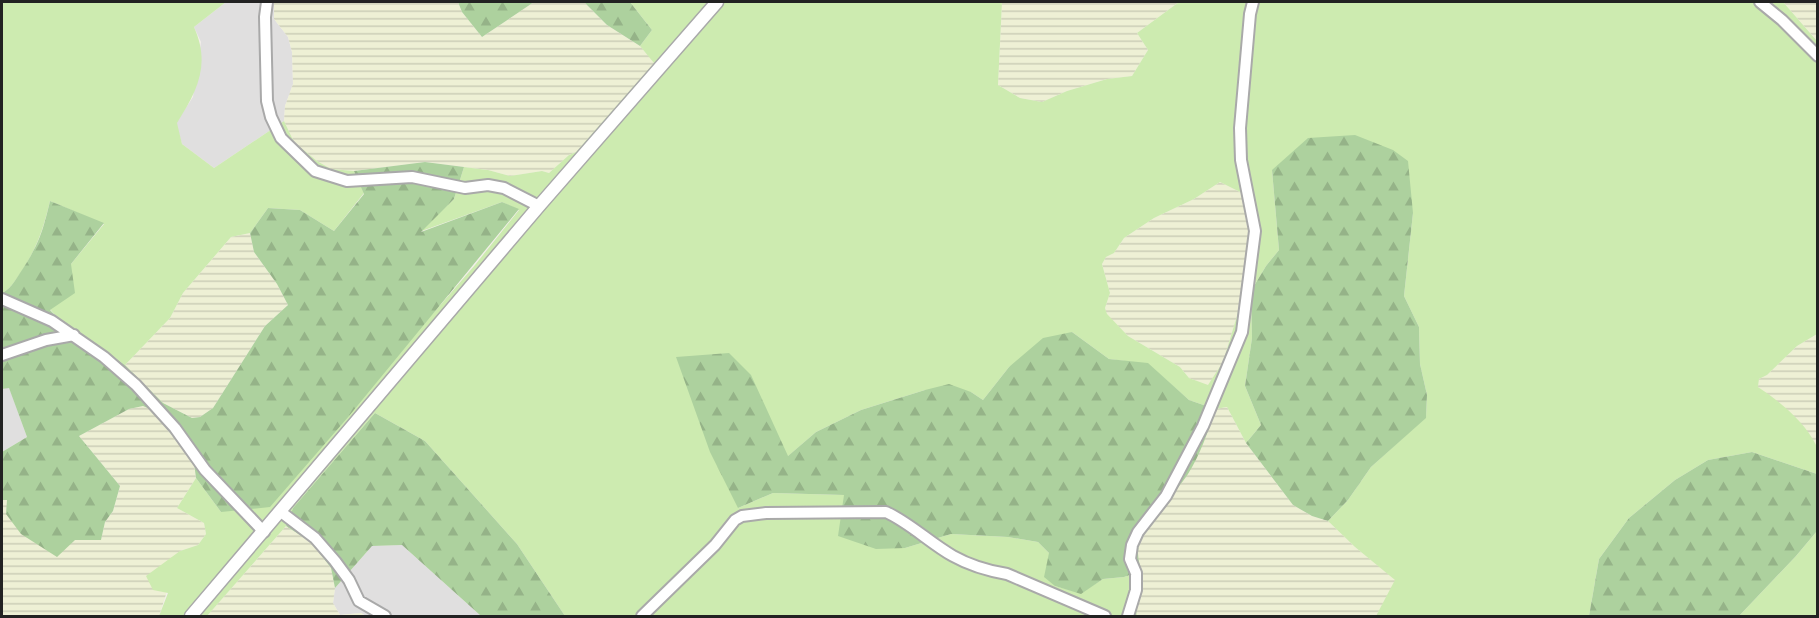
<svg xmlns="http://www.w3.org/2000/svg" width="1819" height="618" viewBox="0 0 1819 618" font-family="'Public Sans',sans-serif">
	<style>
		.residential { fill: #e0dfdf }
		.farmland { fill: url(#farmland-rules) }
		.grass { fill: #cdebb0; fill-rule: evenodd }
		.forest { fill: url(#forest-firs) }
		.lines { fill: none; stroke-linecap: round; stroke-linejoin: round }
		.minor-casing { stroke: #a9a9a9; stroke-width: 14 }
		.tertiary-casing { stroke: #a9a9a9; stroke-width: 15 }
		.minor { stroke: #fff; stroke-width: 10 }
		.tertiary { stroke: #fff; stroke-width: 12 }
	</style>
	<defs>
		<pattern id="farmland-rules" width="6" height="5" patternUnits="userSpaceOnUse" patternTransform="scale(1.5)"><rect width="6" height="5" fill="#eef0d5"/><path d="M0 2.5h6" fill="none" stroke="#ccceb7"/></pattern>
		<pattern id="forest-firs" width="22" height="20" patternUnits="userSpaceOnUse" patternTransform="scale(1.5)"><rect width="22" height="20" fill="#add19e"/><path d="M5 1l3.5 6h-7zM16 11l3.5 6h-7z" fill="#95b388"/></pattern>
	</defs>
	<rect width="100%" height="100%" fill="#f2efe9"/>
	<path class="residential" d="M226,2H274V19L288,37L292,52L293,84L285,106L284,121L214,168L182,144L176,123L193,97L201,42L194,27Z
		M9,387L27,437L2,452V389Z
		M402,545L481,616H366L361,613L340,615L333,603L335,588L372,546Z"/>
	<path class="farmland" d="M274,2H458L462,12L482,37L534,2H584L607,25L640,46L655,63L576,152L569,155L549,173L542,171L510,176L488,170L425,162L354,171L331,169L317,161L294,142L284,121L285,106L293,84L292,52L288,37L274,19Z
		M1002,2H1179L1137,33L1148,50L1132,76L1107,79L1067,91L1042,102L1020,98L998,85Z
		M1783,2H1817V41Z
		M1220,182L1242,193L1250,219L1247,265L1237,316L1223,362L1208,386L1189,378L1180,367L1128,336L1107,315L1105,308L1110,293L1102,264L1106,257L1114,253L1124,238L1154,218L1194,199Z
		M250,233L254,252L277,284L288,305L265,326L213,408L200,417L192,418L163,403L125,365L170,318L183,293L231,237Z
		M1817,334V447L1801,425L1758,387L1759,379L1767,375L1797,346Z
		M143,406L152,410L194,464L196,478L177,508L204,523L206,534L198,545L180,551L159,616H2V500H7L75,540H101L105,522L113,511L120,486L79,436L129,409Z
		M1227,407L1246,443L1293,505L1312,516L1328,521L1355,547L1396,580L1376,616H1137L1136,608L1142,587L1137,550L1144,535L1215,409Z
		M286,526L312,543L331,568L335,588L333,603L340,615L361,613L366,616H207Z"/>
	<path class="grass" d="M2,2H226L194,27C211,65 197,91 177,123L182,144L214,168L284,121L294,142L317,161L331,169L354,171L364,193L334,231L300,210L268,208L250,233L231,237L183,293L170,318L125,365L55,315L50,309L71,264L104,224L50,201C43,230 38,245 22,271C16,279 12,287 4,292H2Z
		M630,2H1002L998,85L1020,98L1042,102L1067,91L1107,79L1132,76L1148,50L1137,33L1179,2H1783L1817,41V334L1797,346L1767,375L1759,379L1758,387C1779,401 1804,421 1816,445C1819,452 1817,465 1817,474L1752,452L1708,460L1675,480L1629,518L1599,559L1589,616H1376L1395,580L1355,547L1328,521L1348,500L1371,467L1426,417L1427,395L1420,364L1419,327L1404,296L1413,213L1272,170L1279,250L1266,266L1251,291L1252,338L1245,386L1261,425L1246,443L1227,407L1215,409L1189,400L1148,364L1109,359L1072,332L1009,367L983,400L971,392L925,390L861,410L816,432L787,457L738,508L773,493L844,495L905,548L951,534L1008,537L1038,542L1049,553L1055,586L1081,593L1103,579L1124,577L1141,571L1142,587L1136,608L1137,616H565L517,544L425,441L375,413L293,508L286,526L207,616H159L168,593L153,590L146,576L180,551L198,545L206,534L204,523L177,508L196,478L221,512L436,310L475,265L519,210L502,202L419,232L454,199L464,167L488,170L510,176L542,171L549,173L569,155L576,152L654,63L640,46L652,30ZM1220,182L1242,193L1250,219L1247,265L1237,316L1223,362L1208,385L1189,378L1180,367L1128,336L1107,314L1105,308L1110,293L1102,264L1106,257L1114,253L1124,238L1154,218L1194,199Z
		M1817,531V616H1739L1796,556Z"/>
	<path class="forest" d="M458,2H534L482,37L462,12Z
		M584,2H630L652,30L640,46L607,25Z
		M1355,135L1393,150L1408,161L1413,213L1404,296L1419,327L1420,364L1427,395L1426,418L1371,467L1348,500L1328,521L1312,516L1293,505L1246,443L1261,425L1245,386L1252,338L1251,291L1266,266L1279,250L1272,170L1308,138Z
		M425,162L464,167L454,199L421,232L502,202L519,209L349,416L270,507L221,512L196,478L194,463L152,410L143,406L129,409L79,436L120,486L113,511L105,522L101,540H75L57,557L21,534L6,514L7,500H2V452L27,437L9,388L2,389V292H4C12,287 16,279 22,270C39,244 43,231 50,201L104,223L71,264L75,293L50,310L55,315L125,365L163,403L192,418L200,417L213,408L265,326L288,305L277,284L254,252L250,233L268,208L300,210L334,231L364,194L354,171Z
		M1072,332L1109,359L1148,363L1189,400L1215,409C1209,430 1200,455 1188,474C1176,493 1137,530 1138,553C1138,559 1140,565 1141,571L1124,577L1103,579L1081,594L1055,586L1044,577L1049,553L1038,542L1008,537L951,534L905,548L876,549L838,536L844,495L773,493L738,508L710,452L676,357L729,353L751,375L788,456L816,432L861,410L925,390L949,384L971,392L983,400L1009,367L1043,338Z
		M375,413L425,441L517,544L565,616H481L402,545L372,546L335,588L331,568L312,543L286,526L293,508Z
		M1752,452L1817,474V531L1796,556L1739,616H1589L1599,559L1629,518L1675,480L1708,460Z"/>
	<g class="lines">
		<defs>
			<path id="minor" d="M267,2L265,17L267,101L271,117L281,138L315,171L347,181L412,177L465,188L488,185L504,188L539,206
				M1760,2L1782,20L1818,56
				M2,299L52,321L104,357L136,385L175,428L205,470L264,532
				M2,355L46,340L74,335
				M281,512L315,538L335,561L349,580L359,601L385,616
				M642,616L715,545L735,520L742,516L766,513L886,512C910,523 930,543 953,556C969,565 989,571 1007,574L1105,616
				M1128,616L1136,590V573L1130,559L1132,545L1138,532L1166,496L1203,426L1242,332L1255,231L1241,160L1240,128L1250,14L1253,2"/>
			<path id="tertiary" d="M191,616L539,206L717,2"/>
		</defs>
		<use href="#minor" class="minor-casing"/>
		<use href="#tertiary" class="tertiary-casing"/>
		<use href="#minor" class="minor"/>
		<use href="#tertiary" class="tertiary"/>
	</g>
	<rect width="1819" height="618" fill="none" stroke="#222222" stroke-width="6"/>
</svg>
